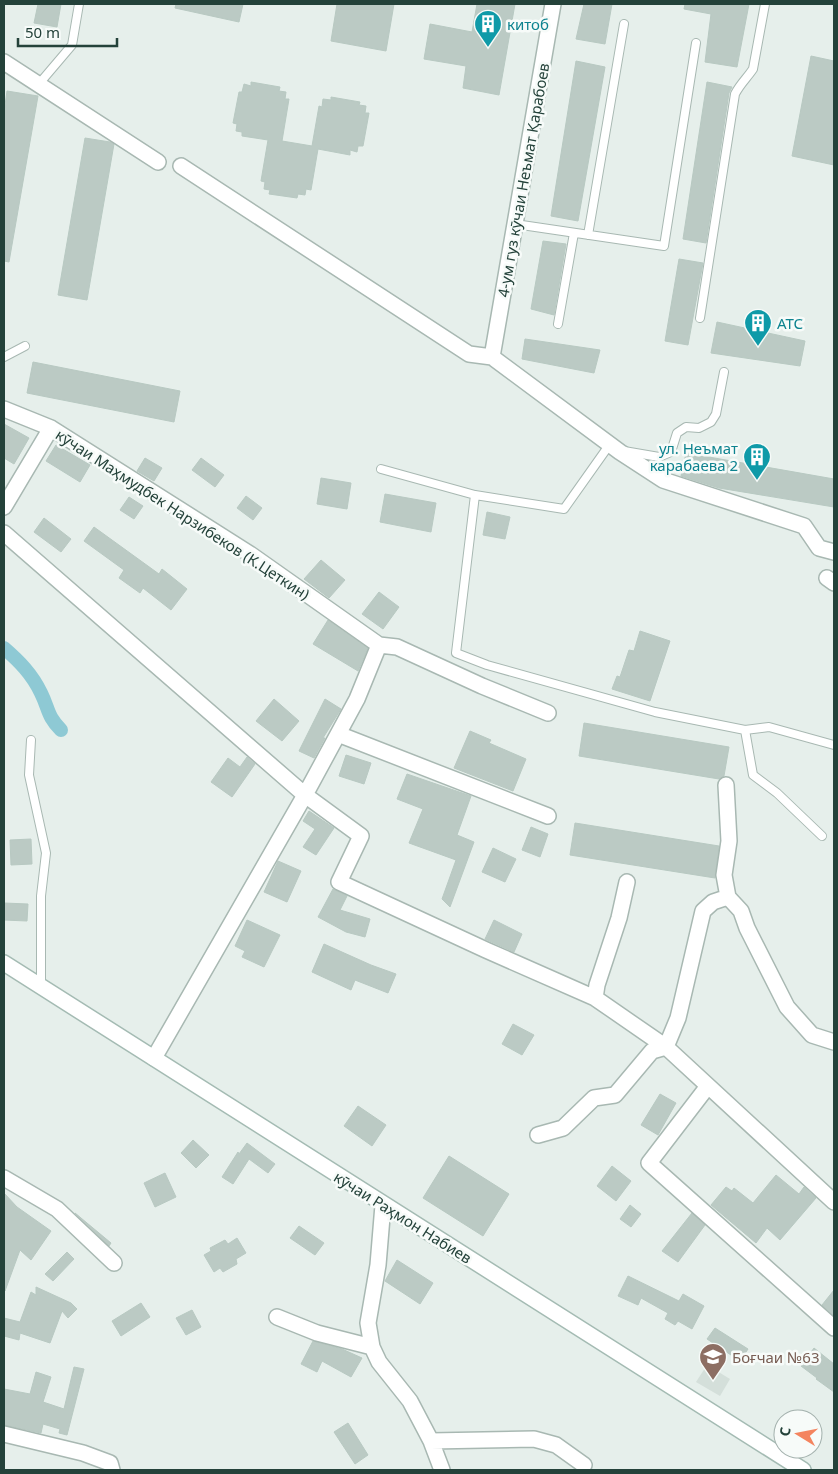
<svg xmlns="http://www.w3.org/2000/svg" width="838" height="1474" viewBox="0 0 838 1474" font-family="'Noto Sans',sans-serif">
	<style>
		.built { fill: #d4dfda }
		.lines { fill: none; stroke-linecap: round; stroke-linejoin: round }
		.canal { stroke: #8ec9d4; stroke-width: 14 }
		.building { fill: #bbcac4; stroke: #b8c9c2 }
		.lane-casing { stroke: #a8b8b2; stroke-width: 10 }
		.street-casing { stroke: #a8b8b2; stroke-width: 18 }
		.secondary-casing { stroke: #a4bbb3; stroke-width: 18 }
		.lane { stroke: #fff; stroke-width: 8 }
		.street { stroke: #fff; stroke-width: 15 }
		.secondary { stroke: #fff; stroke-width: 15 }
		.labels { text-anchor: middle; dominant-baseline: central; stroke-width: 5; stroke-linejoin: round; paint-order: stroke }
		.culture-label { font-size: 15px; fill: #0d838f; stroke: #f7fbf9; text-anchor: start }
		.street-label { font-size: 15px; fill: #24423a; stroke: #f7fbf9 }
		.education-label { font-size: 15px; fill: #785e54; stroke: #f7fbf9; text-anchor: start }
	</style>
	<rect width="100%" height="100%" fill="#e6efeb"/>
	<path class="built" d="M707,1365L730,1379L720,1396L696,1382Z"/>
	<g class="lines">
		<path class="canal" d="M4,648C19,661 32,674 41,693C49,709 47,716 61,730"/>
	</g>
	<path class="building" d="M38,4H61L57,27L34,23Z
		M176,4H243L239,22L175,8Z
		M337,4H394L386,51L331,41Z
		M477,4H515L499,95L463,88L466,66L424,59L430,24L472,32Z
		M584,4H612L605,44L576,39Z
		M685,4H749L737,67L705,62L711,14L684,9Z
		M811,56L834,61V165L792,156Z
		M576,61L605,67L578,221L551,216Z
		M251,82L280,87L279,91L286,92L285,99H289L282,141L312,146L319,106L322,107L323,99L331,100V97L360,102L359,105L366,106L365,113H369L363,146H358L357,152L350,150V155L318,149L311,190L306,189L305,195L298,194L297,198L269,194L270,190L264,189L265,182L261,181L268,140L242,136V132L236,131L237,124L233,123L239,92H242L244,84L251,86Z
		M707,82L732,87L729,93L706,243L683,239Z
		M7,91L38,96L9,262L4,261V112Z
		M85,138L110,142L114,144L87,300L58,295Z
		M543,241L566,244L554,315L531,309Z
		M679,259L703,263L688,345L665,341Z
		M717,322L805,341L800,366L711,353Z
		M525,339L600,350L594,373L522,359Z
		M33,362L180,391L174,422L27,393Z
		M4,424L29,438L14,464L4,458Z
		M56,445L90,465L80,482L46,461Z
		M686,453L834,479V507L719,488L681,476Z
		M145,458L162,468L154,481L137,471Z
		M201,458L224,475L215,487L192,470Z
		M321,478L351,483L347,509L317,504Z
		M385,494L436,503L431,532L380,522Z
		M246,496L262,508L253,520L237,508Z
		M129,497L143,506L134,519L120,510Z
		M487,512L510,517L505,539L483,535Z
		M44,518L71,539L61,552L34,532Z
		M94,527L159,574L162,569L187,589L171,610L143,588L140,593L119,578L124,570L84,541Z
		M321,560L345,580L329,598L304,579Z
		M379,592L399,607L383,629L362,614Z
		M328,620L368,648L358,671L313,644Z
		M640,631L670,641L650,701L612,689L617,676L620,677L629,650L634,651Z
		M274,699L299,721L282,741L256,721Z
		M325,699L341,709L323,738H325L314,758L299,751Z
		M584,723L729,747L724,776L719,779L579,756Z
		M470,731L491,740L489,743L526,759L513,791L454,768Z
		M346,755L371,763L364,784L339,776Z
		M247,757L255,764L232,797L211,782L228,758L240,767Z
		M407,774L471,796L457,835L474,842L450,907L442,899L456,860L409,843L423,809L397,799Z
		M309,811L334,828L316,855L303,847L315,829L303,821Z
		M575,823L719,846L715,878L570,855Z
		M531,827L548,834L540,857L522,850Z
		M31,839L32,864L11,865L10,840Z
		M493,848L516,859L505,882L482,872Z
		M278,861L301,871L287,902L264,892Z
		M333,889L347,896L340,910L370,919L365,937L346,932L318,917Z
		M4,903L28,904L27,921L4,920Z
		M247,920L280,935L264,967L242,957L245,951L235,946Z
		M494,920L522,934L514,952L485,939Z
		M324,944L371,965L396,974L388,993L355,980L351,990L312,972Z
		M513,1024L534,1035L522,1055L502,1044Z
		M660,1094L676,1103L658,1135L641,1125Z
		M358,1106L386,1125L372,1146L344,1126Z
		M193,1140L209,1155L196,1168L181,1153Z
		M247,1143L275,1164L268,1173L249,1159L233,1184L222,1177L238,1152L239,1154Z
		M449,1156L509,1194L483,1236L423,1198Z
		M612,1166L631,1181L616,1201L597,1186Z
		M165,1173L176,1197L155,1207L144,1183Z
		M776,1175L799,1194L804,1187L816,1198L780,1240L767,1228L756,1243L711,1205L726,1187L732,1191L734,1188L753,1203Z
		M4,1193L17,1207L51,1231L31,1260L20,1250L5,1291Z
		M630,1205L641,1214L631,1227L620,1219Z
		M75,1213L111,1243L109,1246Z
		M692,1213L705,1225L678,1262L662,1251Z
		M299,1226L324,1243L315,1255L290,1238Z
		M237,1238L246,1253L236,1259L237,1264L223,1272L220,1268L214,1272L204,1255L211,1251L210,1248L225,1240L228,1244Z
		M67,1252L74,1259L53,1281L45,1274Z
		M397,1260L433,1283L420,1304L385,1281Z
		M628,1276L679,1301L683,1294L704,1306L692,1329L678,1321L675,1325L665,1319L668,1313L641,1298L638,1305L618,1296Z
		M36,1287L71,1303L77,1309L68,1318L62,1311L50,1343L20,1333L19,1340L4,1336V1318L20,1322L31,1292L36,1295Z
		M834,1290V1316L822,1305Z
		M141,1303L150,1317L121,1336L112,1321Z
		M192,1310L201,1327L186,1335L176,1318Z
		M715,1328L748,1349L740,1361L707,1339Z
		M313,1341L342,1349L362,1358L351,1377L322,1361L317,1372L301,1364Z
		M814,1348L834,1364V1392L816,1379L817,1378L801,1366Z
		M74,1367L84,1369L67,1435L59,1433L60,1429L43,1424L41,1433L4,1425V1389L30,1394L36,1372L51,1377L43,1402L64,1409Z
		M348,1423L368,1455L355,1464L334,1432Z"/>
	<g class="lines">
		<defs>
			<path id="lane" d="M38,85L72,45L79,4
				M515,224L664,246L696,43
				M588,235L624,24
				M700,318L735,94C740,84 747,78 753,69L765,4
				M558,324L574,233
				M4,357L25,346
				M624,451L659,457L671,452L677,433L686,427L699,428L711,422L716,414L724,372
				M381,469L475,495L564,509L610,444
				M475,495L456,653L487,665L655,712L745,730L753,775L777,793L822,836
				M745,730L769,727L834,745
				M31,740L29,775L46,853L41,896V987"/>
			<path id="street" d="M4,62L158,162
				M181,166L469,354L492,357L620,452L663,480L804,526L819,548L834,552
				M492,357L553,4
				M4,409L51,428L250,554L379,645L397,647L482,686L548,713
				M4,507L51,428
				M4,533L305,795L361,836L339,882L486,950L595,998L666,1047L834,1202
				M827,578L834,583
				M338,734L548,816
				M726,785L729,841L724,875L728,897L741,911L747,928L787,1007L812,1035L834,1042
				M595,998L597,985L619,918L627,882
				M154,1058L305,795L357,699L379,645
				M708,1086L649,1163L834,1328
				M538,1135L563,1128L594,1098L615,1095L652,1051L666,1047L678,1018L703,911L713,902L728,897
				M4,1178L57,1209L114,1263
				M383,1205L378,1265L368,1323L372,1347L379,1362L410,1401L431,1441L442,1470
				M277,1317L317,1333L372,1347
				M4,1434L83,1453L110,1463L112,1470
				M431,1441L534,1439L556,1445L584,1465"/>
			<path id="secondary" d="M4,963L803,1470"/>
		</defs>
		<use href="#lane" class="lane-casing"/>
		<use href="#street" class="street-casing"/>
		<use href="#secondary" class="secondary-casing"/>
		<use href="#lane" class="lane"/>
		<use href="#street" class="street"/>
		<use href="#secondary" class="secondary"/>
	</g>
	<defs>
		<symbol id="building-pin" viewBox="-11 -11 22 30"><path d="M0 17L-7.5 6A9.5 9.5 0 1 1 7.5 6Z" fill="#0f9aa8" stroke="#f7fbf9"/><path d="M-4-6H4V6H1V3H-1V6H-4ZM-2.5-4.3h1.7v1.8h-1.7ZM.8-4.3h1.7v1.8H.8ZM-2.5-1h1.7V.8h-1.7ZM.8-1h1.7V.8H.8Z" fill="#fff"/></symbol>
		<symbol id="school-pin" viewBox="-11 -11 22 30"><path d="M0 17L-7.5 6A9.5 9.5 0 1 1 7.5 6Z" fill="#8d6e63" stroke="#f7fbf9"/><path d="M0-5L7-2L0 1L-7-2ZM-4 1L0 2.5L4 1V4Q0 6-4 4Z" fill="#fff"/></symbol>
	</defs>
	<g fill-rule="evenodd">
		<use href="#building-pin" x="472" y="8" width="32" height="43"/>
		<use href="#building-pin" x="742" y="307" width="32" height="43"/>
		<use href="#building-pin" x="741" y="441" width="32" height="43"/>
		<use href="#school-pin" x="697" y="1341" width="32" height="43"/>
	</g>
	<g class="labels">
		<g class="culture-label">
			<text x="507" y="24">китоб</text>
			<text x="777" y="323">АТС</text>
			<text x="738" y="448" text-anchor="end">ул. Неъмат<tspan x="738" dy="17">карабаева 2</tspan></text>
		</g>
		<g class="street-label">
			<text transform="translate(523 180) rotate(-80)">4-ум гуз кӯчаи Неъмат Қарабоев</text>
			<text transform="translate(183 514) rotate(33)">кӯчаи Маҳмудбек Нарзибеков (К.Цеткин)</text>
			<text transform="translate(403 1217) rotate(32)">кӯчаи Раҳмон Набиев</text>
		</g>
		<g class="education-label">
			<text x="732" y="1357">Боғчаи №63</text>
		</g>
	</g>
	<rect width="838" height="1474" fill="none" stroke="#24423a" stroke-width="10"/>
	<g transform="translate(798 1434) rotate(280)"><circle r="24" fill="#f7fbf9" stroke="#a3b1ad"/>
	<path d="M0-4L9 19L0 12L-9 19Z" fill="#f4845f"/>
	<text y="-8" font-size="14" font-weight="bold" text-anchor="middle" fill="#24423a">С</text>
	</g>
	<path d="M18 38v8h99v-8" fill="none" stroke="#24423a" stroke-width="2.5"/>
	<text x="25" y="38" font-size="15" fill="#24423a" stroke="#f7fbf9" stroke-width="4" paint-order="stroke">50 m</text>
</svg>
